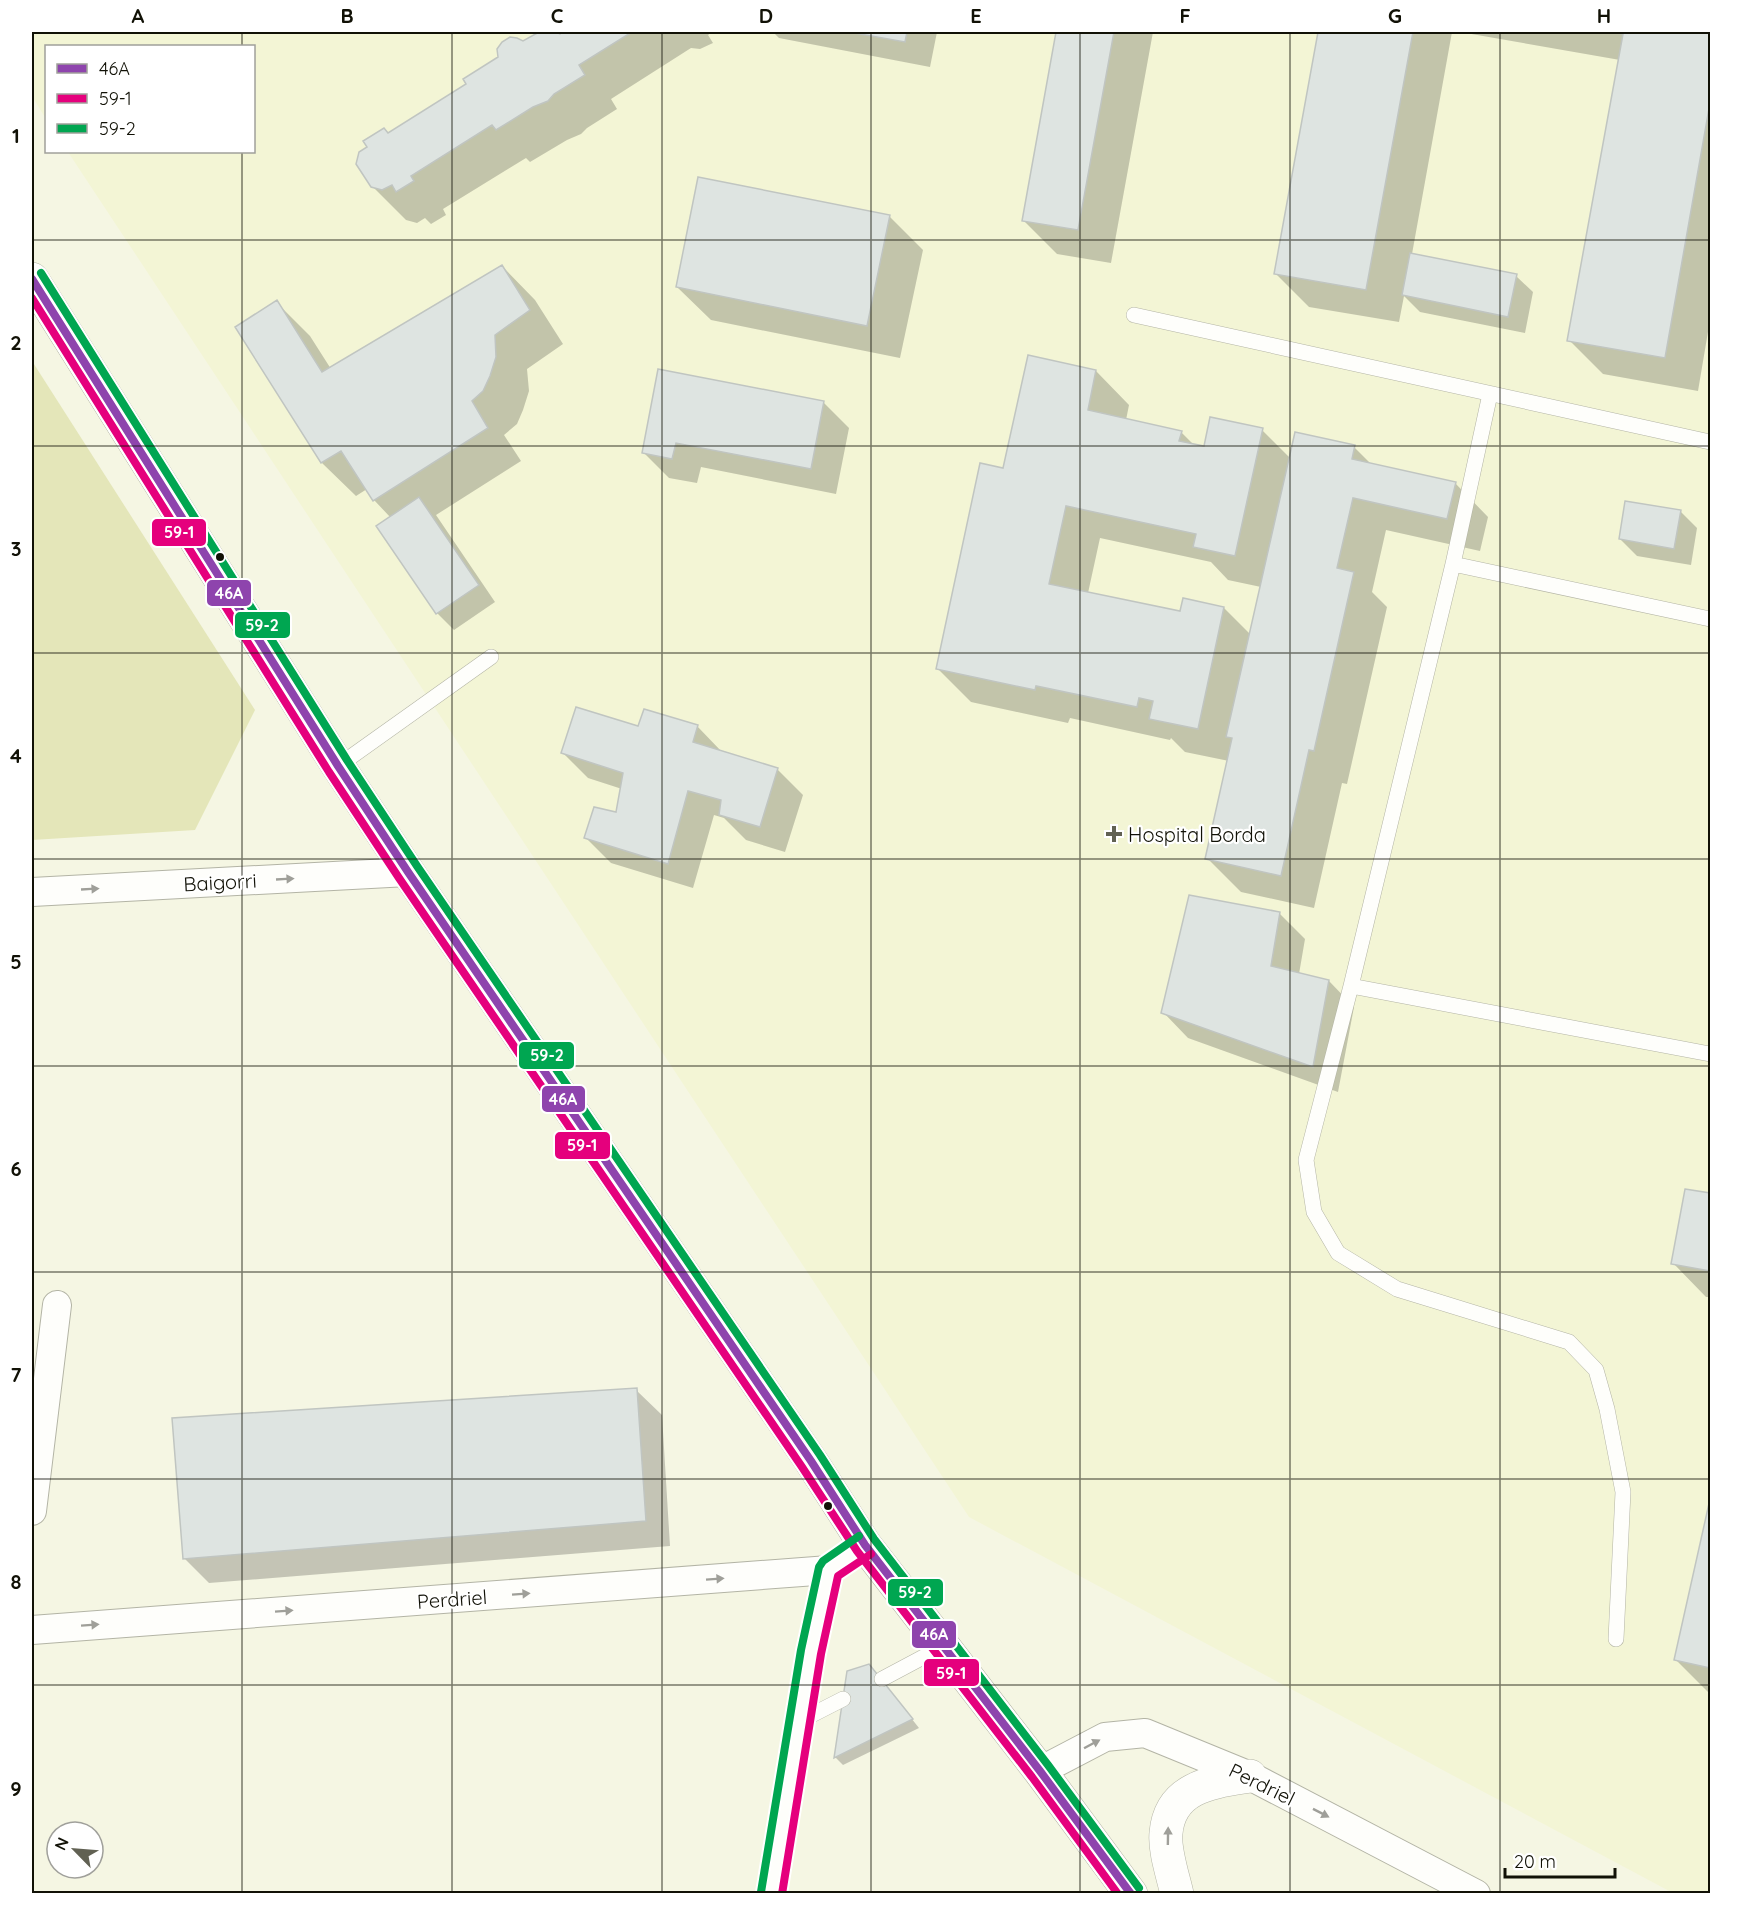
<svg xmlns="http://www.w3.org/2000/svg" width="1742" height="1925" viewBox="0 0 1742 1925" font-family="Quicksand,sans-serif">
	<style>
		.built { fill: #f3f5d5 }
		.green { fill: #e4e6b9 }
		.shadow { fill: #0003; fill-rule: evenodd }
		.building { fill: #dee4e1; stroke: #c0c5c1; stroke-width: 1.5 }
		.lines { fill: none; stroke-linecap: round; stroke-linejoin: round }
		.lane-casing { stroke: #b3b4a5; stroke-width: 16 }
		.street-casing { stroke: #b3b4a5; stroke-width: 30 }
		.secondary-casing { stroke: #b3b4a5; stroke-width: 34 }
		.lane { stroke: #fefefb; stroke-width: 15 }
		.street { stroke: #fefefb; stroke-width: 28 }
		.secondary { stroke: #fefefb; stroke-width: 33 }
		.bus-1-casing { stroke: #fff; stroke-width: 12 }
		.bus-2-casing { stroke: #fff; stroke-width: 12 }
		.bus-3-casing { stroke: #fff; stroke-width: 12 }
		.bus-1 { stroke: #8e44ad; stroke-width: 8 }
		.bus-2 { stroke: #e5007d; stroke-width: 8 }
		.bus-3 { stroke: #00a651; stroke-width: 8 }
		.oneway { fill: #9f9f99 }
		.grid { fill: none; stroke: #111106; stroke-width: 1.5; stroke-opacity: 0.55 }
		.bus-dot { fill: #111106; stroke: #fff; stroke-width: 2 }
		.poi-dot { fill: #616153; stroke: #fff; stroke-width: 2 }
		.labels { text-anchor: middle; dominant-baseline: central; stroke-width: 4.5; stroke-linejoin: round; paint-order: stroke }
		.poi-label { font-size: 20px; fill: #111106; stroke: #fff; text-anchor: start }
		.street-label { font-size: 20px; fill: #111106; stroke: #fff }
		.line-badge { stroke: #fff; stroke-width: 2 }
		.badge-label { font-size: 16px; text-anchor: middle; font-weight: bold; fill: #fff }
		.neatline { fill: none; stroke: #111106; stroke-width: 2 }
		.grid-label { font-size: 20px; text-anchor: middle; font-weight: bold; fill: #111106 }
	</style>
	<rect width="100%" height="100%" fill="#f5f6e3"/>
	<path class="built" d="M32,32H1710V1893H1673L969,1517L68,152H254V46H46V119L32,96Z"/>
	<path class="green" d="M32,361L255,710L195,830L32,840Z"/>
	<path class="shadow" d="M542,32H554L560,36L566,32H712L708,35L713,43L700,49L691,48L611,99L617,109L587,128L581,134L567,140L530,162L526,158L443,209L446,215L431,224L425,218L417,223L406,220L372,186L389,135L468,85L523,43Z
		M773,32H937L930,67L779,38Z
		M1057,32H1153L1111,263L1057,254L1023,220Z
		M1319,32H1452L1412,254L1516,276L1533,292L1525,333L1420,312L1404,296L1399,322L1309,307L1275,273Z
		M1460,32H1710V320L1698,391L1603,374L1569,340L1620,60Z
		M889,216L923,250L900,358L711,320L677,287Z
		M502,266L535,300L563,344L527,369L529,391L523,410L517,424L504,435L521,461L436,515L495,602L454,630L437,613L391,518L374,500L367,489L356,496L322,463L237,328L276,302L310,336L331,369Z
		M659,370L823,402L849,428L836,494L701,467L697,483L669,478L643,452Z
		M1096,371L1129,405L1126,420L1181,432L1195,446L1205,448L1262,430L1290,458L1354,447L1372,465L1455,483L1488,517L1480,551L1386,530L1372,592L1387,607L1347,784L1342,783L1314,908L1241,892L1207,858L1229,761L1185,752L1171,738L1170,740L1070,718L1068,723L971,702L937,668L1005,470ZM1100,538L1211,562L1228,580L1261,587L1251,635L1224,608L1181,613L1088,593Z
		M1680,511L1697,528L1691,565L1637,556L1620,539Z
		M697,726L722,752L777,769L803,795L785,852L746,840L724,818L714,815L693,888L611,863L586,838L617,814L622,789L588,778L563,753L639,728Z
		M1280,914L1305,939L1299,974L1329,981L1354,1007L1338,1092L1188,1038L1163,1012Z
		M1686,1190L1710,1195V1297H1706L1673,1263Z
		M636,1390L662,1415L670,1546L209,1583L184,1558Z
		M1710,1506V1694L1676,1660Z
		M869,1665L919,1728L843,1765L835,1757Z"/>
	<path class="building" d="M539,32H556L560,34L563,32H632L579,65L585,75L554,94L548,101L533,107L496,130L492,125L411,176L414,181L396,192L392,185L382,190L371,187L356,164L359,152L367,147L363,141L384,128L388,133L466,84L463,79L498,57L497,49L502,42L510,37L517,38L523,41Z
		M849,32H907L905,42Z
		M1056,32H1114L1078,230L1022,221Z
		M1318,32H1413L1366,290L1274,274Z
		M1610,32H1710V103L1665,358L1567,341L1623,34Z
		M698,177L890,215L867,326L676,287Z
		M1410,253L1517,274L1508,317L1402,295Z
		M502,265L530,310L495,335L496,357L490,376L483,391L472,401L488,428L373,501L341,451L321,463L235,327L277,300L322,372Z
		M1028,355L1096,370L1088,410L1182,431L1179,441L1204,446L1210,417L1263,428L1235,556L1193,547L1196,534L1066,506L1049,584L1180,611L1183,598L1224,607L1198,729L1149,719L1153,701L1139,698L1137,707L1036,686L1035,690L936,669L980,463L1003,468Z
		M658,369L824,401L811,469L676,443L672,459L642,453Z
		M1295,432L1355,445L1352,459L1456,482L1447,519L1353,498L1337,568L1354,572L1314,751L1309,750L1281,876L1205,859L1232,738L1226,737Z
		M419,497L479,585L436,614L376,526Z
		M1625,501L1681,510L1674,549L1619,539Z
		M576,707L638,726L644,709L698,725L693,742L778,768L760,827L719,815L721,800L688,791L668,864L584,838L594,807L616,812L623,773L561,753Z
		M1189,895L1280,912L1271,966L1329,980L1313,1067L1161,1013Z
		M1685,1189L1710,1193V1271L1671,1264Z
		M637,1388L646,1521L183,1559L172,1418Z
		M1710,1499V1668L1674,1660Z
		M869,1664L913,1719L834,1758L847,1671Z"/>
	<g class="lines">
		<defs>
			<path id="lane" d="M1134,315L1710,442
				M1490,394L1453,564L1351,986L1306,1160L1314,1212L1338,1253L1397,1289L1569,1342L1596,1370L1607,1409L1623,1492L1616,1639
				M1453,564L1710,619
				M338,766L491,657
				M1351,986L1710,1054
				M882,1679L944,1646
				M800,1721L843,1699"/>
			<path id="street" d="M32,892L408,872
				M32,1511L57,1305
				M32,1630L829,1570L865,1545
				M1040,1771L1105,1737L1145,1733L1250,1776L1476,1894
				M771,1894L811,1652L829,1570"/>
			<path id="secondary" d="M32,279L338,766L408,872L811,1461L865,1545L1040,1771L1131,1894
				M1177,1894C1173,1876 1164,1850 1166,1833C1170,1786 1213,1782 1250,1776"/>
		</defs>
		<use href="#lane" class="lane-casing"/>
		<use href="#street" class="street-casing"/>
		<use href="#secondary" class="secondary-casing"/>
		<use href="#lane" class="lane"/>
		<use href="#street" class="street"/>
		<use href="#secondary" class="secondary"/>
		<defs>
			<path id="bus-1" d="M32,279L338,766L408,872L811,1461L865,1545L1040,1771L1131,1894"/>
			<path id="bus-2" d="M32,298L329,772L399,878L802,1467L857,1551L1032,1777L1118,1894
				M782,1894L821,1654L838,1576L871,1554"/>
			<path id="bus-3" d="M41,273L347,760L417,866L820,1455L874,1539L1048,1765L1139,1888
				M761,1892L801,1650L819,1567L823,1561L859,1536"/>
		</defs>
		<use href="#bus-1" class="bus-1-casing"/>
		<use href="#bus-2" class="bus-2-casing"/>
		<use href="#bus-3" class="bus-3-casing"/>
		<use href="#bus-1" class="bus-1"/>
		<use href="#bus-2" class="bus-2"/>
		<use href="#bus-3" class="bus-3"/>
	</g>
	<defs><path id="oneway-solid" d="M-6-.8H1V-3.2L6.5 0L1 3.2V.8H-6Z" transform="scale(1.5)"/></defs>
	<g class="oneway">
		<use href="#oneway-solid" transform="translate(285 879) rotate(-3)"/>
		<use href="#oneway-solid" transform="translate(90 889) rotate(-3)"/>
		<use href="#oneway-solid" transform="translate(715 1579) rotate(-4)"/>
		<use href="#oneway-solid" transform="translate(521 1594) rotate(-4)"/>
		<use href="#oneway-solid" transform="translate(284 1611) rotate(-4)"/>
		<use href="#oneway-solid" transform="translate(90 1625) rotate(-4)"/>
		<use href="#oneway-solid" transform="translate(1092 1744) rotate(-28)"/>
		<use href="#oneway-solid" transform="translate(1321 1813) rotate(27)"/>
		<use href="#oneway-solid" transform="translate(1168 1836) rotate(-89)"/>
	</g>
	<path class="grid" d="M242,32V46M452,32V1894M662,32V1894M871,32V1894M1080,32V1894M1290,32V1894M1500,32V1894M242,152V1894M32,240H1710M32,446H1710M32,653H1710M32,859H1710M32,1066H1710M32,1272H1710M32,1479H1710M32,1685H1710"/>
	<g class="bus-dot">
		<circle cx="220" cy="557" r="5"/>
		<circle cx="828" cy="1506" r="5"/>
	</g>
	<path class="poi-dot" d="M1111 825h6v6h6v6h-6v6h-6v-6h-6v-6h6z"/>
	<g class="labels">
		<g class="poi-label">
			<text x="1128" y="834">Hospital Borda</text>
		</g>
		<g class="street-label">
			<text transform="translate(220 882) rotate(-3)">Baigorri</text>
			<text transform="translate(452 1599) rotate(-4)">Perdriel</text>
			<text transform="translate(1262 1784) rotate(26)">Perdriel</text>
		</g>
	</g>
	<g class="line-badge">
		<rect x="151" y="518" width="56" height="29" rx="6" fill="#e5007d"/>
		<rect x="206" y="579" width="46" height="28" rx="6" fill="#8e44ad"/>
		<rect x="234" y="611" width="57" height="28" rx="6" fill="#00a651"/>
		<rect x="518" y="1041" width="57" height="29" rx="6" fill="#00a651"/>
		<rect x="541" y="1085" width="45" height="28" rx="6" fill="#8e44ad"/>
		<rect x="554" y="1131" width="57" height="29" rx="6" fill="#e5007d"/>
		<rect x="887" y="1578" width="57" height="29" rx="6" fill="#00a651"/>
		<rect x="911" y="1620" width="46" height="29" rx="6" fill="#8e44ad"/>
		<rect x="923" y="1658" width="57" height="29" rx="6" fill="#e5007d"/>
	</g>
	<g class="badge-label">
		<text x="179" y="538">59-1</text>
		<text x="229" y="599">46A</text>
		<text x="262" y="631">59-2</text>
		<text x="547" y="1061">59-2</text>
		<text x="563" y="1105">46A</text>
		<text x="582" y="1151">59-1</text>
		<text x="915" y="1598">59-2</text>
		<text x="934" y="1640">46A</text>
		<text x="951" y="1679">59-1</text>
	</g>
	<rect width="1742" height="1925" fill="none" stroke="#ffffff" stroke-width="66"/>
	<rect x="45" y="45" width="210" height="108" fill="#ffffff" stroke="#a0a09b" stroke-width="1.5"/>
	<rect x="57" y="64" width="30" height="9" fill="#8e44ad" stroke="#a0a09b" stroke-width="1.5"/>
	<text x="99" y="75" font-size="18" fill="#111106">46A</text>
	<rect x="57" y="94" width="30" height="9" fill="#e5007d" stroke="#a0a09b" stroke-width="1.5"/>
	<text x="99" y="105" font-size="18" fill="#111106">59-1</text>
	<rect x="57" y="124" width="30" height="9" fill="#00a651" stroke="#a0a09b" stroke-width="1.5"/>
	<text x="99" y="135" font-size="18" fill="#111106">59-2</text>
	<g transform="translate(75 1850) rotate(295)"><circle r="28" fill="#ffffff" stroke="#a0a09b" stroke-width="1.5"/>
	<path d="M0-4.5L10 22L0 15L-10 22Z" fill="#616153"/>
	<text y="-9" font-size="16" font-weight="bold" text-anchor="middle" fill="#111106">N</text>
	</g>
	<path d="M1505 1868v9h110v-9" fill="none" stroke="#111106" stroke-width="3"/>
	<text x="1514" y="1868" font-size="18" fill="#111106" stroke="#ffffff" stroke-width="4.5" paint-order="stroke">20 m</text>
	<rect x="33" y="33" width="1676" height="1859" class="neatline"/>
	<g class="grid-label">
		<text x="138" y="23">A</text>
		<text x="347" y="23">B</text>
		<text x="557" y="23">C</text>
		<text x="766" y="23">D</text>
		<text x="976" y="23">E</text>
		<text x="1185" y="23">F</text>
		<text x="1395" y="23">G</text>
		<text x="1604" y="23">H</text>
		<text x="16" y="143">1</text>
		<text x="16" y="350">2</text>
		<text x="16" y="556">3</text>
		<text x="16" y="763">4</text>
		<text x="16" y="969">5</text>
		<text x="16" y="1176">6</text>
		<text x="16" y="1382">7</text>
		<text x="16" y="1589">8</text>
		<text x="16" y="1796">9</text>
	</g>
</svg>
